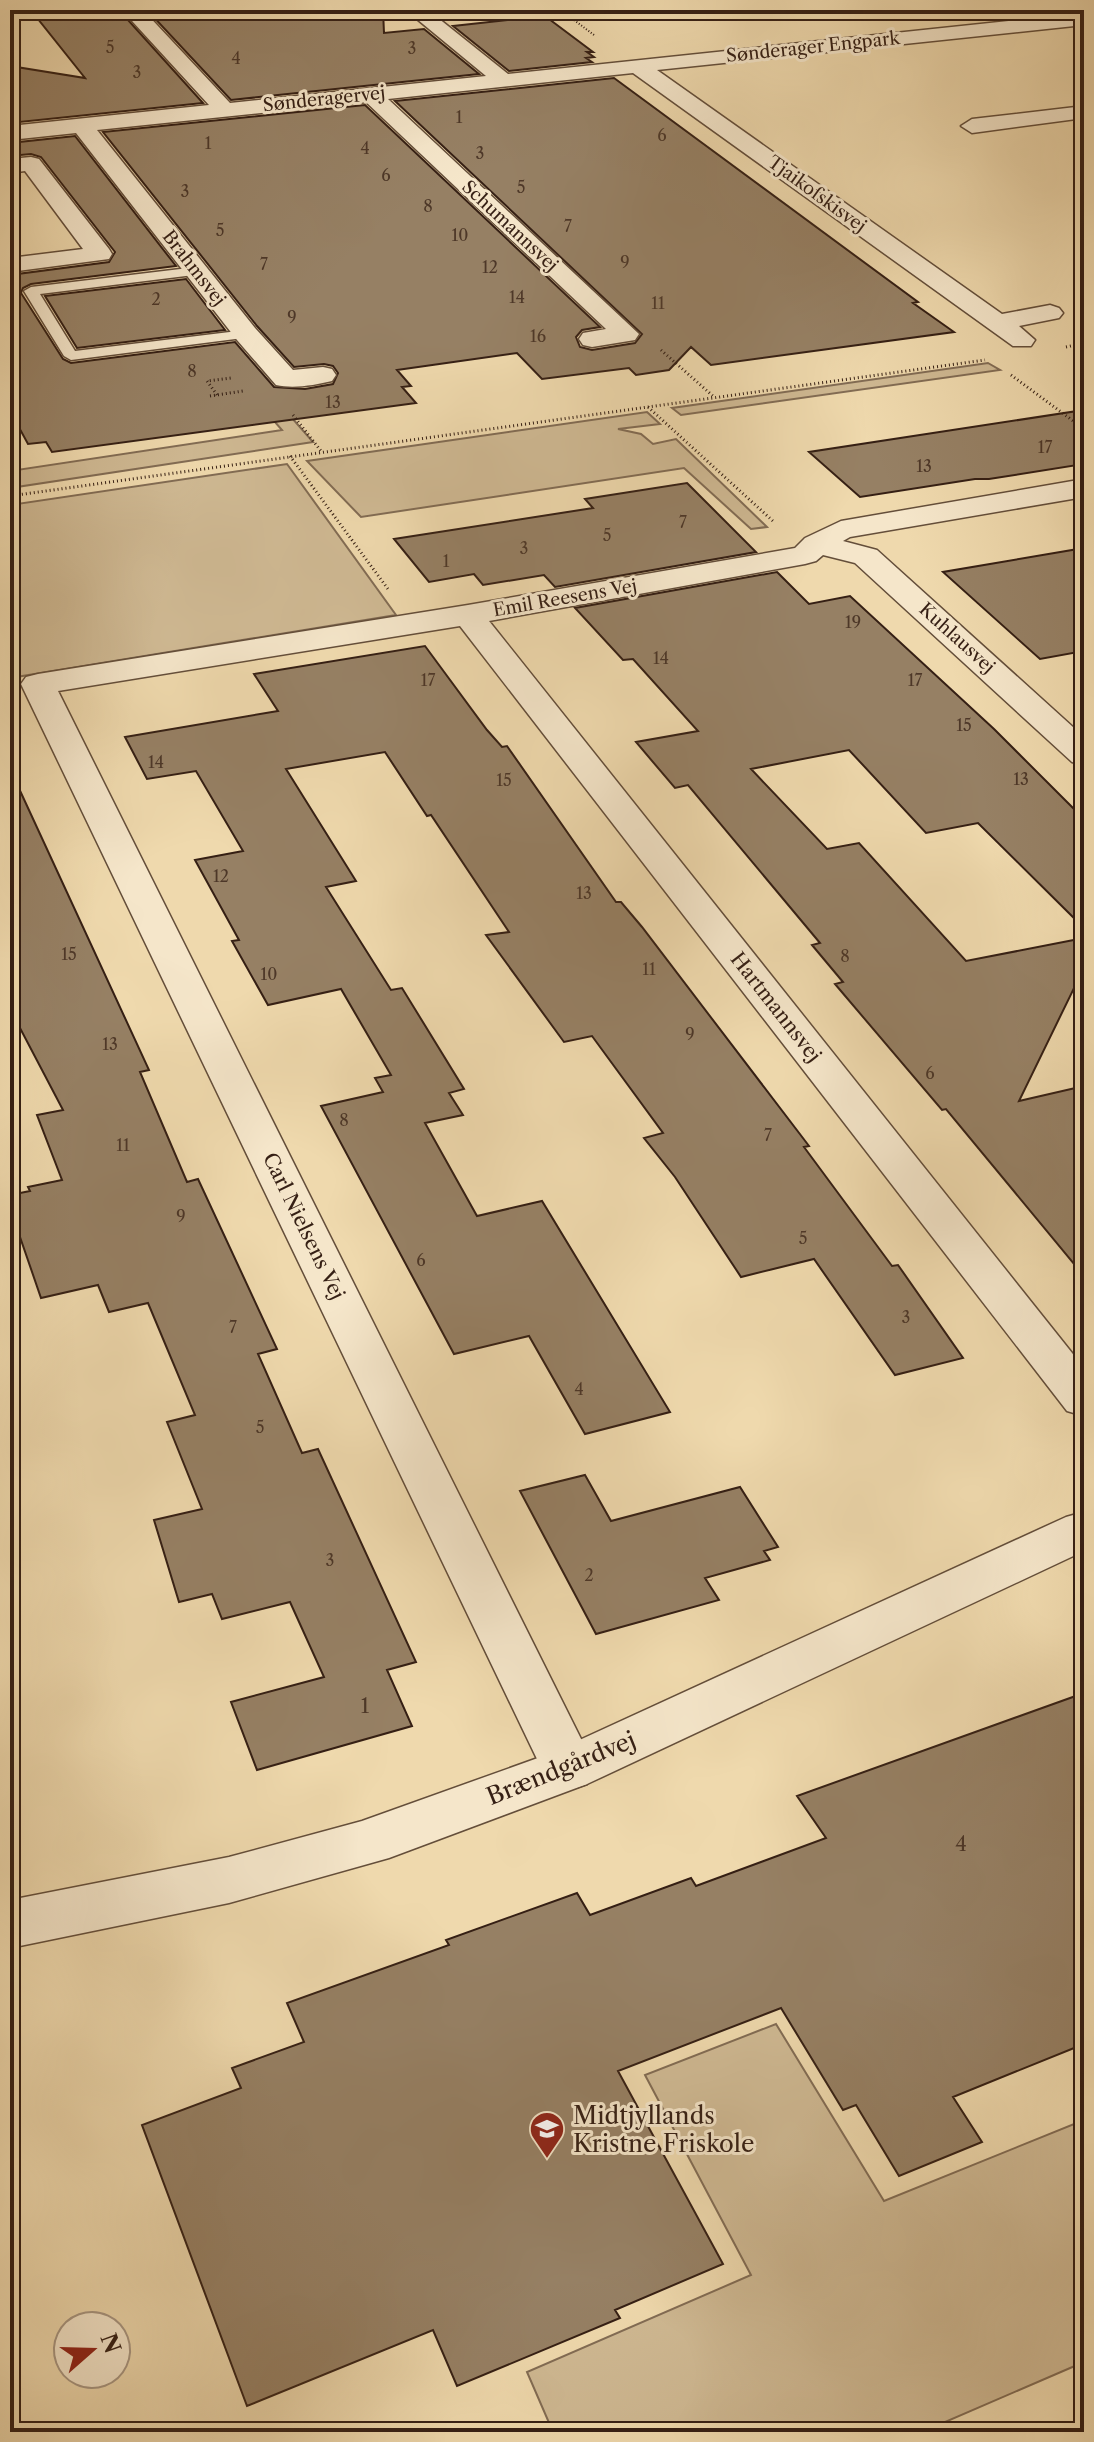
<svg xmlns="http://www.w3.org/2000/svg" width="1094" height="2442" viewBox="0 0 1094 2442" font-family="'Libre Caslon Text',serif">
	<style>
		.green { fill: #cfb993; stroke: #826c54; stroke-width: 2 }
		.building { fill: #968064; stroke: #351f14; stroke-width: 2 }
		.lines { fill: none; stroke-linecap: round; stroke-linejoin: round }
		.service-casing { stroke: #644e3a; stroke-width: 3 }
		.minor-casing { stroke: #644e3a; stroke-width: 3 }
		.tertiary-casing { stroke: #644e3a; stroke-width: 3 }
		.path-far1 { stroke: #351f14; stroke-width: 2; stroke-dasharray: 1 2; stroke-linecap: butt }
		.path { stroke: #351f14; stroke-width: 3; stroke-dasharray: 1 3; stroke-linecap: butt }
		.service { fill: #f5e6ca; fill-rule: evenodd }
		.minor { fill: #f5e6ca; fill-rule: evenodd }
		.tertiary { fill: #f5e6ca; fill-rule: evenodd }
		.labels { text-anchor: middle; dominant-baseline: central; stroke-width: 6; stroke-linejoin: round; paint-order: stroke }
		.number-label { font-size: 16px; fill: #4d3728 }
		.far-street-label { font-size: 18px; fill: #351f14; stroke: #f5e6ca }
		.street-label { font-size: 20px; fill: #351f14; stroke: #f5e6ca }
		.near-number-label { font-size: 20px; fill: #4d3728 }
		.near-street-label { font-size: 24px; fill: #351f14; stroke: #f5e6ca }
		.near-poi-label { font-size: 24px; fill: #351f14; stroke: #f5e6ca; text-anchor: start }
	</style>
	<rect width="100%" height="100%" fill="#efd9ad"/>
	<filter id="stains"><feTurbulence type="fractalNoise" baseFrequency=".0025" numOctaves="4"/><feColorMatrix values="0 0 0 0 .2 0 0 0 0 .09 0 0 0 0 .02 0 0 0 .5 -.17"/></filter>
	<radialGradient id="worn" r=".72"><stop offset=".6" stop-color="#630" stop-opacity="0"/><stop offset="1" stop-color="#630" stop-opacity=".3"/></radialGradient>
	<path class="green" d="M988,363L1000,370L681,415L672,408Z
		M647,412L660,424L618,429L641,434L653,444L676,439L767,527L751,529L684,468L361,517L307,461Z
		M292,418L313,442L10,488V471L282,430L274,421Z
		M287,464L396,615L10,678V505Z
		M776,2024L884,2201L1084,2120V2362L922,2432H553L527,2372L751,2275L645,2075Z"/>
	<path class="building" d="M58,10H119L203,103L10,123V66L85,78L38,19L64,16Z
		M147,10H383L384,33L424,29L479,74L231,100Z
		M545,16L593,52H587L594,57L586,58L592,62L509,71L453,26Z
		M614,78L918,302L913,303L954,332L711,365L691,347L669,370L636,375L629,368L542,379L517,353L397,370L411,386L402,387L416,403L52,452L46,442L28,444L10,411V275L109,262L115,252L41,157L31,154L10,156V143L75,136L176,266L31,284L23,288L21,293L63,359L71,363L235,342L274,387L305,389L333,384L338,373L333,366L324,364L294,367L257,326L103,132L365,105L600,327L582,330L576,337L580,347L592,350L635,343L642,334L395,101Z
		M186,279L225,330L77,348L45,296Z
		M1084,410V464L989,479H975L860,497L809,452Z
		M687,483L756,552L555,587L544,575L483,585L474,574L429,582L394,539L593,508L585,499Z
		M1084,548V651L1040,659L943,572Z
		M777,572L809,604L850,596L994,729L1084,819V928L978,823L926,833L849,750L751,769L827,849L859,843L966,961L1084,938V984L1075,986L1019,1101L1084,1086V1276L946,1109L942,1110L835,984L843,982L812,945L820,943L688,785L675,788L636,742L698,731L633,659L623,660L575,608Z
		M425,646L487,730L502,747L507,746L616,902H621L642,927L809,1146L804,1147L892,1266L898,1265L963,1358L895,1375L814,1259L741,1277L675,1177L644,1138L663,1133L592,1036L564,1042L486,935L509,932L431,815L427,816L385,752L286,769L356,881L326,887L391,990L402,988L464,1089L449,1093L463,1115L425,1123L477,1216L542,1201L670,1412L585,1434L529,1336L454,1354L321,1106L383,1092L375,1078L391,1075L341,989L268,1005L232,941L239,940L195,860L243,851L196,771L147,779L125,737L278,711L254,674Z
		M10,769L149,1070L140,1072L187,1182L198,1179L277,1349L258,1354L302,1453L318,1449L416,1662L387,1670L412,1726L257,1770L231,1702L324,1677L290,1602L222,1619L212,1594L179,1602L154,1520L202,1509L167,1422L195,1415L148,1303L109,1312L98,1285L41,1298L10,1208V1195L30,1191L28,1187L62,1180L37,1115L63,1110L10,1009Z
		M585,1475L611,1521L740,1487L778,1547L764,1551L770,1560L705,1578L719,1600L596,1634L520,1491Z
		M1084,1693V2044L953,2097L982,2142L899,2176L856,2105L843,2110L781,2008L618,2071L723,2264L615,2310L620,2318L457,2386L433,2330L247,2406L142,2125L241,2088L232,2068L304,2042L287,2003L449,1945L446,1940L577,1893L590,1915L691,1878L696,1886L826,1838L797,1796Z"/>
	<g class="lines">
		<defs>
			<path id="service" d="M197,267L204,271L202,274L40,294L75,351L246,330L251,331V337L71,360L64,356L24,291L31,287Z"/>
			<path id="minor" d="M122,10H143L230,103L486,76L406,10H428L508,74L1084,13V25L657,70L1002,314L1050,305L1059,308L1063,313L1059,318L1019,326L1035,340L1031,346H1013L633,73L388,99L639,334L635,340L592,347L583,345L579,339L583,333L606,329L366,102L97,130L255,328L293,370L323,367L332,369L336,375L332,381C315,385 294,389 276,385L237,340L76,133L10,140V126L209,105Z
				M1084,106V118L972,133L961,126L972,119Z
				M31,157L39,159L109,249L112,254L109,259L10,272V258L83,249L25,171L10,173V159Z
				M1084,479V497L850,537L843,541L877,550L1084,737V765L1072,762L855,563L823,555L816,561L805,564L489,621L1084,1368V1416L1067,1411L460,626L58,691L596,1769L587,1784L568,1790L549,1784L21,684L26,677L38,674L468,605L795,548L805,538L841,521Z"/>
			<path id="tertiary" d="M1084,1512V1551L587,1784L389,1858L229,1903L10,1948V1900L229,1857L362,1821L549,1754L1066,1517Z"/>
		</defs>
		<use href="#service" class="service-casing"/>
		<use href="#minor" class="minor-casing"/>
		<use href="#tertiary" class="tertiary-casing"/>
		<path class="path-far1" d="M594,35L574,20L575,16L600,10"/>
		<path class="path" d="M1066,347L1084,343
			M661,350L713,396
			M1011,375L1084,429
			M217,395L207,381L231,378
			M210,396L243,391
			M648,407L774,522
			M293,415L321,451
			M290,456L388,589
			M10,496L985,360"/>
		<use href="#service" class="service"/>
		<use href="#minor" class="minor"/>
		<use href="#tertiary" class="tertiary"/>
	</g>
	<defs>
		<symbol id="school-pin" viewBox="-11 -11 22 30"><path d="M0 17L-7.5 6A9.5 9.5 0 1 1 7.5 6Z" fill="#8f2418" stroke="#f5e6ca"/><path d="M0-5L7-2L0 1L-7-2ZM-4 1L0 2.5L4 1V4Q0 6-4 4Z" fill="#fff"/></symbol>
	</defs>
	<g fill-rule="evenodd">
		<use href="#school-pin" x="527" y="2109" width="40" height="54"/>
	</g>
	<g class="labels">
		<g class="number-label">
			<text x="110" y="47">5</text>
			<text x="412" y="48">3</text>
			<text x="236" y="58">4</text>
			<text x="137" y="72">3</text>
			<text x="459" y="117">1</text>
			<text x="662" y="135">6</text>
			<text x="208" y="143">1</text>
			<text x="365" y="148">4</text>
			<text x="480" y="153">3</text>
			<text x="386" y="175">6</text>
			<text x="521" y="187">5</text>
			<text x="185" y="191">3</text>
			<text x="428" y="206">8</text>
			<text x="568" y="226">7</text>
			<text x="220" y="230">5</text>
			<text x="460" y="235">10</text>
			<text x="625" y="262">9</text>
			<text x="264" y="264">7</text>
			<text x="490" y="267">12</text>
			<text x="517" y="297">14</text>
			<text x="156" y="299">2</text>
			<text x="658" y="303">11</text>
			<text x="292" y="317">9</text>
			<text x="538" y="336">16</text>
			<text x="192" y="371">8</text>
			<text x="333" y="402">13</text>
			<text x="1045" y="447">17</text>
			<text x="924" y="466">13</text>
			<text x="683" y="522">7</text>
			<text x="607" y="535">5</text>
			<text x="524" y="548">3</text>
			<text x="446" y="561">1</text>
			<text x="853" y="622">19</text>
			<text x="661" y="658">14</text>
			<text x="428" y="680">17</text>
			<text x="915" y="680">17</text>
			<text x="964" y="725">15</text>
			<text x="156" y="762">14</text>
			<text x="1021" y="779">13</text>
			<text x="504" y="780">15</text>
			<text x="221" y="876">12</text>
			<text x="584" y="893">13</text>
			<text x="69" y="954">15</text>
			<text x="845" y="956">8</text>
			<text x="649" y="969">11</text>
			<text x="269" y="974">10</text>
			<text x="690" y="1034">9</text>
			<text x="110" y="1044">13</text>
			<text x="930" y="1073">6</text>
			<text x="344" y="1120">8</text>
			<text x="768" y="1135">7</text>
			<text x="123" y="1145">11</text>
			<text x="181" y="1216">9</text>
			<text x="803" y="1238">5</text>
			<text x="421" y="1260">6</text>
			<text x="906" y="1317">3</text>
			<text x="233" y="1327">7</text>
			<text x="579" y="1389">4</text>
			<text x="260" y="1427">5</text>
			<text x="330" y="1560">3</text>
			<text x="589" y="1575">2</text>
		</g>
		<g class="far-street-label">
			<text transform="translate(813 47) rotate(-6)">Sønderager Engpark</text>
			<text transform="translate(324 99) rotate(-6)">Sønderagervej</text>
			<text transform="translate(817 194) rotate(36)">Tjaikofskisvej</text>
			<text transform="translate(510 226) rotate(43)">Schumannsvej</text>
			<text transform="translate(194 268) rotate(52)">Brahmsvej</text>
			<text transform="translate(565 598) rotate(-10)">Emil Reesens Vej</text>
			<text transform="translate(957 638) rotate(42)">Kuhlausvej</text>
		</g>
		<g class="street-label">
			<text transform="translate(776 1007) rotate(52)">Hartmannsvej</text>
			<text transform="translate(304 1226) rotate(64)">Carl Nielsens Vej</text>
		</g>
		<g class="near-number-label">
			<text x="365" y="1706">1</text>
			<text x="961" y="1844">4</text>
		</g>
		<g class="near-street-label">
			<text transform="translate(561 1768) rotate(-22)">Brændgårdvej</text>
		</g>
		<g class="near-poi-label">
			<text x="573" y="2115">Midtjyllands<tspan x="573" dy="28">Kristne Friskole</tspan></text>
		</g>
	</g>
	<rect width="1094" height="2442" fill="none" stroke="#efd9ad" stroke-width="40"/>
	<rect x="12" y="12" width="1070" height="2418" fill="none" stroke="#351f14" stroke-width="4"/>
	<rect x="20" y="20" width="1054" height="2402" fill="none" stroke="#351f14" stroke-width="2"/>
	<g transform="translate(92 2350) rotate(70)"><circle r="38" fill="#f5e6ca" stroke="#a89681" stroke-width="2"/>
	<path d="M0-6L14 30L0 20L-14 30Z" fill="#8f2418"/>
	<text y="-12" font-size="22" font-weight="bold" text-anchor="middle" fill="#351f14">N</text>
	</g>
	<rect width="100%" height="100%" filter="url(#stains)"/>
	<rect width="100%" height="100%" fill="url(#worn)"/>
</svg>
